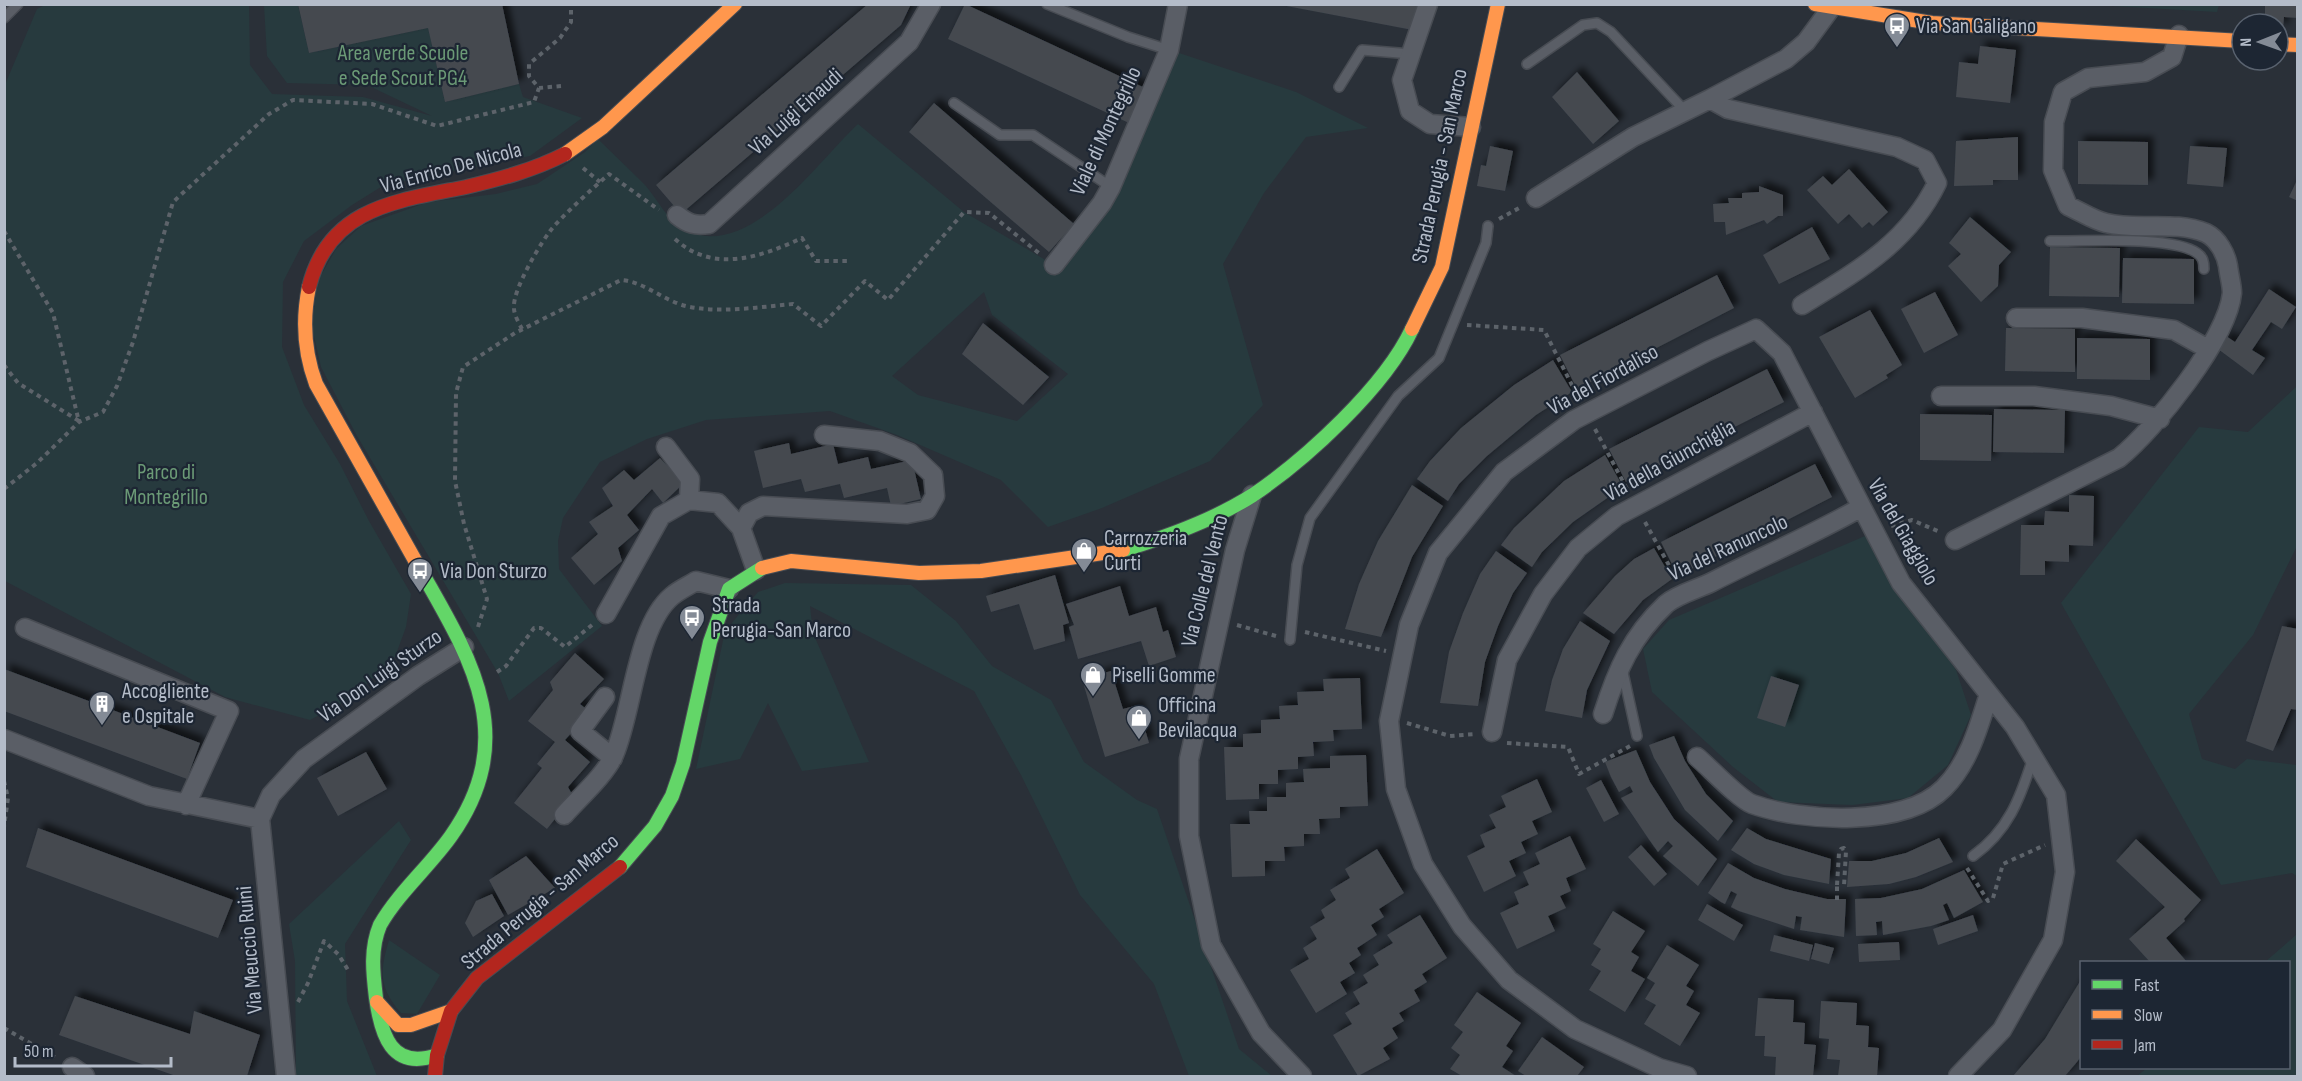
<svg xmlns="http://www.w3.org/2000/svg" width="2302" height="1081" viewBox="0 0 2302 1081" font-family="'Sofia Sans Condensed',sans-serif">
	<style>
		.green { fill: #273a3e; fill-rule: evenodd }
		.building { fill: #444950; filter: url(#shadow) }
		.lines { fill: none; stroke-linecap: round; stroke-linejoin: round }
		.lane-casing { stroke: #484c53; stroke-width: 12 }
		.street-casing { stroke: #484c53; stroke-width: 21 }
		.fast-casing { stroke: #484c53; stroke-width: 16 }
		.slow-casing { stroke: #484c53; stroke-width: 16 }
		.jam-casing { stroke: #484c53; stroke-width: 16 }
		.path { stroke: #5d636a; stroke-width: 4; stroke-dasharray: 4.5 4.5; stroke-linecap: butt }
		.lane { stroke: #5a5e66; stroke-width: 9 }
		.street { stroke: #5a5e66; stroke-width: 18 }
		.fast { stroke: #63d668; stroke-width: 14 }
		.slow { stroke: #ff974d; stroke-width: 14 }
		.jam { stroke: #b3261e; stroke-width: 14 }
		.path-bridge { stroke: #5d636a; stroke-width: 4; stroke-dasharray: 4.5 4.5; stroke-linecap: butt }
		.labels { text-anchor: middle; dominant-baseline: central; stroke-width: 4.5; stroke-linejoin: round; paint-order: stroke }
		.poi-label { font-size: 22px; fill: #b4bcc9; stroke: #1d2633; text-anchor: start }
		.park-label { font-size: 22px; fill: #6b9a76; stroke: #1d2633 }
		.street-label { font-size: 22px; fill: #b4bcc9; stroke: #1d2633 }
	</style>
	<defs>
		<filter id="shadow"><feDropShadow dx="5.5" dy="-5.5" stdDeviation="3" flood-color="#0009"/></filter>
	</defs>
	<rect width="100%" height="100%" fill="#2a3038"/>
	<path class="green" d="M45,5H249L250,65L272,94L363,97L432,116L367,85L287,83L267,56L264,5H298L309,53L428,28L445,102L519,84L523,97L582,118L530,156L384,185L352,205L304,241L283,282L282,347L304,405L340,464L369,521L411,594L406,627L395,657L353,697L310,720L225,697L5,581L4,87L37,9Z
		M2095,5H2219L2217,12Z
		M1176,52L1296,92L1368,128L1306,137L1264,193L1223,264L1263,405L1210,461L1102,508L1048,527L1001,480L897,435L830,411L706,420L647,439L600,462L563,518L558,541L559,569L602,626L509,701L498,673L357,436L321,367L312,327L317,282L336,249L361,226L428,202L496,194L537,184L585,152L598,139C613,154 629,169 644,184C656,197 668,221 683,229C748,264 817,162 858,124L964,212L1054,265L1051,268L1064,269L1109,206ZM984,292L992,315L1068,374L1017,421L918,395L892,376Z
		M2296,387L2297,546L2253,635L2189,714L2202,759L2235,769L2247,759L2297,765V876L2292,873L2221,885L2061,603L2199,427L2248,432Z
		M1865,536L1956,670L1971,715L1948,765L1908,798L1852,805L1778,802L1733,767L1652,692L1643,649L1669,620Z
		M785,583L911,585L956,621L992,666L1051,700L1084,762L1137,800L1157,809L1239,1049L1272,1076H1189L1154,984L1080,895L1021,775L974,691L810,606L813,633L869,762L802,771L768,703L740,759L696,769L725,631L758,592Z
		M399,821L411,840L345,944L347,1001L377,1076H296L295,961L289,924Z
		M2297,934V1076H2137L2147,1068H2288V962H2265Z
		M389,940L440,975L417,1014L401,1013C378,987 380,971 389,940Z"/>
	<path class="building" d="M298,4H502L519,84L445,102L428,28L309,53Z
		M868,4H911L901,25L681,214L656,185Z
		M965,4L1145,88L1129,123L948,39Z
		M1276,4H1423L1418,31Z
		M2265,4H2298V18L2284,17L2283,29H2278V24H2265Z
		M1980,46L2016,50L2010,103L1956,97L1959,62L1978,64Z
		M1577,72L1619,121L1593,144L1552,97Z
		M934,103L1074,224L1049,252L909,132Z
		M2018,137V180H1993V185L1954,186L1956,141Z
		M2078,141L2148,142V185L2078,184Z
		M1490,146L1513,151L1505,191L1477,186L1481,165L1486,166Z
		M2190,146L2227,148L2223,187L2187,184Z
		M1849,169L1888,212L1873,226L1869,222L1862,228L1849,214L1838,224L1807,190L1823,176L1832,185Z
		M2298,178V201L2289,197Z
		M1759,186L1783,195V216H1778L1767,224L1764,220L1726,235L1725,222H1714L1713,204L1729,203L1728,198H1742V193L1759,192Z
		M1970,217L2011,252L1999,265L1998,286L1981,302L1948,266L1961,254L1949,243Z
		M1812,227L1830,259L1779,284L1763,255Z
		M2050,247L2120,248L2119,297L2049,296Z
		M2123,258L2194,259V304L2122,303Z
		M1717,275L1734,308L1577,389L1560,355Z
		M2269,289L2296,307L2282,329L2271,322L2252,350L2265,358L2253,375L2218,349L2226,336L2235,342Z
		M1935,292L1958,335L1924,353L1901,309Z
		M1870,310L1902,365L1886,375L1888,378L1855,398L1819,337Z
		M983,323L1049,377L1023,405L962,354Z
		M2006,328L2075,329V372L2005,371Z
		M2077,338L2150,339V380L2077,379Z
		M1553,360L1572,392L1536,415L1487,456L1459,484L1448,501L1417,479L1430,461L1461,428L1514,385Z
		M1767,369L1784,402L1626,482L1609,449Z
		M1994,409L2065,410L2064,453L1993,452Z
		M1920,414L1992,415L1991,461L1920,460Z
		M789,443L791,454L833,444L838,464L868,457L871,469L912,460L921,499L891,506L887,488L844,498L840,484L805,492L801,479L763,488L754,451Z
		M1605,455L1623,487L1573,522L1542,552L1532,567L1501,545L1514,528L1564,481Z
		M660,458L684,483L663,503L652,489L627,515L639,530L618,548L622,561L594,585L571,558L598,534L589,522L613,506L602,488L624,470L634,480Z
		M1815,464L1832,497L1678,576L1661,542Z
		M1412,485L1443,506L1412,557L1381,637L1345,629L1359,584L1378,541Z
		M2069,495L2094,496L2093,546L2069,545V562L2045,561V575H2020L2021,525H2044L2045,511L2069,512Z
		M1654,548L1672,579L1643,600L1614,634L1583,613L1615,576L1634,559Z
		M1496,551L1527,573L1513,593L1498,626L1485,662L1478,706L1440,703L1449,652L1463,613L1480,574Z
		M1055,575L1069,623L1063,625L1065,641L1034,650L1019,604L991,612L986,596Z
		M1120,586L1129,616L1156,607L1163,632L1168,630L1176,657L1149,666L1141,641L1078,659L1069,627L1074,625L1066,604Z
		M1580,621L1610,641L1587,690L1582,718L1545,711L1552,680L1563,649Z
		M2282,626L2298,629V710L2291,709L2273,751L2246,741Z
		M575,653L604,679L580,704L590,712L565,740L590,762L568,787L573,796L547,829L514,803L542,768L537,764L555,742L528,721L553,690L550,682Z
		M4,669L200,743L187,779L4,711Z
		M1111,671L1123,709L1138,705L1149,743L1105,757L1082,679Z
		M1771,676L1799,685L1785,727L1757,718Z
		M1360,678L1362,729L1333,730L1334,741L1313,742L1314,756L1298,757V769L1278,770V784H1259V799L1226,800L1224,747H1243V734L1261,733V720L1280,719L1279,706L1298,705L1297,692L1324,691L1323,679Z
		M1674,736L1685,761L1706,794L1733,821L1718,841L1685,810L1654,758L1649,745Z
		M1636,750L1650,782L1674,819L1717,859L1698,886L1663,856L1673,846L1668,841L1658,852L1648,838L1621,798L1633,792L1630,786L1619,792L1611,777L1605,762Z
		M366,752L387,789L338,816L317,778Z
		M1366,755L1368,806L1340,807V818L1319,819L1320,834H1304V846L1284,847L1285,861H1265V876L1232,877L1230,824H1250L1249,811H1267V797H1286V783L1304,782L1303,769L1330,768V756Z
		M1537,779L1552,812L1532,821L1538,834L1521,842L1526,853L1509,861L1516,876L1484,892L1467,856L1485,847L1480,835L1496,828L1489,815L1506,807L1501,796Z
		M1601,780L1619,814L1604,822L1586,788Z
		M38,828L233,900L218,938L26,867Z
		M1747,828L1766,839L1831,859L1829,884L1784,875L1754,864L1731,850Z
		M1570,836L1586,869L1566,878L1571,891L1560,896L1566,908L1548,916L1555,931L1517,949L1500,913L1519,904L1514,892L1529,885L1523,872L1540,864L1535,853Z
		M1939,838L1953,862L1916,877L1889,884L1847,887L1849,861H1872L1906,853Z
		M2136,839L2201,900L2184,919L2185,921L2166,938L2187,962H2150L2129,939L2165,907L2116,861Z
		M1641,845L1667,874L1654,886L1628,857Z
		M1377,849L1404,893L1379,909L1384,917L1371,925L1377,935L1357,948L1361,955L1349,963L1355,973L1340,982L1347,994L1316,1013L1290,970L1309,959L1303,948L1317,939L1310,927L1325,918L1321,910L1336,900L1330,890L1350,878L1345,869Z
		M526,856L555,888L508,915L489,880Z
		M1728,863L1754,878L1785,889L1827,899H1846L1844,937L1800,930L1802,917L1796,916L1794,929L1739,911L1731,907L1737,894L1731,891L1725,904L1721,902L1708,893Z
		M1964,870L1983,902L1954,918L1947,903L1943,905L1949,920L1931,926L1883,935L1882,921L1876,922L1877,935L1856,936L1855,899L1881,898L1922,889Z
		M492,894L504,916L473,937L465,923L476,901Z
		M1707,904L1743,925L1734,941L1698,920Z
		M1613,911L1645,931L1631,952L1639,957L1631,971L1645,979L1625,1012L1589,990L1601,971L1591,965L1601,949L1593,944Z
		M1420,915L1447,958L1422,974L1427,982L1414,990L1420,1001L1399,1013L1404,1021L1392,1028L1398,1038L1383,1048L1390,1059L1358,1076L1333,1035L1352,1024L1345,1013L1360,1004L1353,992L1368,983L1363,975L1379,965L1373,955L1393,943L1387,935Z
		M1973,915L1978,931L1938,945L1933,929Z
		M1774,935L1813,945L1809,961L1770,951Z
		M1899,942L1900,960L1859,962L1858,944Z
		M1815,943L1834,948L1829,964L1811,959Z
		M1667,945L1699,965L1686,986L1694,991L1686,1005L1700,1013L1680,1046L1644,1024L1656,1005L1645,999L1655,983L1647,978Z
		M2082,978V1055L2077,1062L2065,1076H2013L2045,1039Z
		M1477,992L1521,1023L1506,1046L1513,1051L1502,1067L1516,1076H1462L1450,1069L1460,1055L1451,1048L1463,1032L1454,1025Z
		M75,996L190,1034L194,1011L260,1035L247,1076H176L59,1035Z
		M1758,998L1794,1000L1793,1022L1805,1023L1804,1044L1816,1045L1813,1076H1775L1776,1057L1764,1056L1765,1036H1755Z
		M1821,1001L1857,1003L1856,1025L1869,1026L1868,1047L1879,1048L1877,1076H1838L1840,1060L1827,1059L1829,1039L1819,1038Z
		M1542,1037L1584,1067L1577,1076H1526L1518,1071Z"/>
	<g class="lines">
		<defs>
			<path id="lane" d="M1047,4L1128,37L1169,50
				M4,18L18,4
				M1527,64L1583,25L1597,23L1611,32L1686,112
				M1339,87L1362,50L1411,54
				M954,103L1000,135H1033L1111,187
				M2050,241C2083,242 2172,235 2197,253C2203,257 2204,262 2204,269
				M1290,640L1297,565L1310,518L1398,396L1439,358L1486,243L1488,226
				M1622,668L1637,736
				M1973,856C2008,831 2020,799 2033,758"/>
			<path id="street" d="M1428,4L1402,80L1410,111L1430,124L1471,127
				M1710,99L1786,59L1806,42L1831,8
				M1536,198L1633,137L1710,99L1728,109L1897,147L1925,160L1937,183C1908,243 1856,272 1802,305
				M677,215C688,224 695,226 709,224L909,42L931,4
				M1054,265L1102,203L1111,187L1169,50L1178,4
				M2016,318H2082L2174,330L2208,349
				M1941,396H2034L2111,406L2160,419
				M666,447L690,479L689,500
				M1252,495L1235,550L1189,759V836L1211,945L1261,1033L1302,1076
				M741,528L749,513L763,506L907,514L927,510L935,496L933,475L910,453L880,441L824,435
				M1955,540L2119,458C2154,430 2228,338 2232,293C2232,285 2229,275 2228,266C2226,254 2218,239 2206,233C2174,220 2138,231 2106,223C2093,220 2080,211 2068,206L2053,170L2054,122L2063,92L2088,78L2145,72L2172,57L2179,35
				M606,614L661,516L689,500L718,503L741,528L756,570
				M25,628L229,711L186,805
				M605,697L580,731L613,758
				M1603,714C1617,670 1631,637 1666,604C1678,594 1698,589 1712,582C1761,557 1812,535 1860,508
				M1492,732L1507,660L1543,594L1578,548L1617,516L1813,412
				M4,739L149,796L260,819L271,795L304,759L418,676L464,647
				M1697,757C1709,767 1739,799 1752,804C1802,822 1904,828 1944,788C1969,763 1979,726 1989,694
				M564,815C578,799 606,774 614,755C633,711 636,626 672,596C679,590 688,586 696,581L729,589
				M260,819L286,1076
				M72,1067L85,1076
				M1687,1076L1659,1068L1575,1029L1509,980L1462,926L1423,864L1396,789L1389,721L1409,625L1438,553L1504,472L1574,420L1708,351L1756,329L1782,353L1901,583L2015,727L2056,795L2065,872L2053,940L2002,1030L1958,1076"/>
			<path id="fast" d="M1123,550C1167,537 1214,520 1253,495C1306,459 1385,387 1412,329
				M421,571C472,660 520,738 451,836C429,867 399,892 380,925C370,949 373,973 376,998C381,1034 391,1071 437,1055
				M620,867L655,826L672,796L683,764L710,642L729,589L762,568"/>
			<path id="slow" d="M1815,4L1932,23L2242,41
				M2278,44L2298,45
				M565,154L603,127L735,4
				M309,287C302,321 304,352 316,384L421,571
				M1412,329L1442,267L1498,4
				M762,568L791,561L919,573L981,571L1123,550
				M377,1002L398,1025H411L451,1011"/>
			<path id="jam" d="M309,287C329,207 397,201 466,187C500,179 534,170 565,154
				M435,1076L437,1055L451,1011L477,978L620,867"/>
		</defs>
		<use href="#lane" class="lane-casing"/>
		<use href="#street" class="street-casing"/>
		<use href="#fast" class="fast-casing"/>
		<use href="#slow" class="slow-casing"/>
		<use href="#jam" class="jam-casing"/>
		<path class="path" d="M561,86L539,88L529,76V64L560,38L571,22V4
			M583,168L600,182
			M1499,219L1521,207
			M4,231L53,313L79,422
			M675,239C713,274 761,257 802,238L816,261H847
			M1467,325L1544,330L1579,399
			M522,329C519,323 514,315 514,308C512,290 543,238 555,225C572,207 591,190 609,174L659,210
			M4,365L18,383L79,421
			M1595,429L1628,491
			M4,489L37,463L79,422L103,412L117,386L133,342L173,202L269,114L293,100L372,104L437,126L534,102L539,88
			M1645,522L1676,578
			M1891,526L1912,520L1940,532
			M1237,625L1276,636
			M478,627L487,599L464,524L455,481L456,393L463,367L515,333L621,280C646,282 664,302 690,307C723,313 759,307 793,304L821,326L865,281L888,300L964,212L989,213L1040,254
			M1305,632L1386,651
			M497,672L506,666L534,628H541L565,647L592,625
			M1407,723L1450,736L1476,734
			M1507,743L1568,747L1579,774L1630,746
			M4,781L8,798L4,827
			M1967,868L1988,901L1993,898L2003,864L2045,845
			M1837,885L1839,853L1841,849L1844,848L1846,851L1844,886
			M298,1002L308,983L324,941L338,954L350,973
			M4,1028L58,1059"/>
		<use href="#lane" class="lane"/>
		<use href="#street" class="street"/>
		<use href="#fast" class="fast"/>
		<use href="#slow" class="slow"/>
		<use href="#jam" class="jam"/>
		<path class="path-bridge" d="M1837,900V885"/>
	</g>
	<defs>
		<symbol id="bus-pin" viewBox="-11 -11 22 30"><path d="M0 17L-7.5 6A9.5 9.5 0 1 1 7.5 6Z" fill="#848b96" stroke="#1d2633"/><path d="M-5-6H5V4H4V6H2V4H-2V6H-4V4H-5ZM-3.5-4V0h7V-4ZM-3.5 1.2v1.5H-2V1.2ZM2 1.2v1.5H3.5V1.2Z" fill="#fff"/></symbol>
		<symbol id="shop-pin" viewBox="-11 -11 22 30"><path d="M0 17L-7.5 6A9.5 9.5 0 1 1 7.5 6Z" fill="#848b96" stroke="#1d2633"/><path d="M-5-2.5h2.3a2.7 3.5 0 0 1 5.4 0H5L5.5 6h-11ZM-1.5-2.5h3a1.5 2.3 0 0 0-3 0Z" fill="#fff"/></symbol>
		<symbol id="building-pin" viewBox="-11 -11 22 30"><path d="M0 17L-7.5 6A9.5 9.5 0 1 1 7.5 6Z" fill="#848b96" stroke="#1d2633"/><path d="M-4-6H4V6H1V3H-1V6H-4ZM-2.5-4.3h1.7v1.8h-1.7ZM.8-4.3h1.7v1.8H.8ZM-2.5-1h1.7V.8h-1.7ZM.8-1h1.7V.8H.8Z" fill="#fff"/></symbol>
	</defs>
	<g fill-rule="evenodd">
		<use href="#bus-pin" x="1882" y="11" width="30" height="40"/>
		<use href="#shop-pin" x="1069" y="536" width="30" height="40"/>
		<use href="#bus-pin" x="405" y="556" width="30" height="40"/>
		<use href="#bus-pin" x="677" y="603" width="30" height="40"/>
		<use href="#shop-pin" x="1078" y="660" width="30" height="40"/>
		<use href="#building-pin" x="87" y="689" width="30" height="40"/>
		<use href="#shop-pin" x="1124" y="703" width="30" height="40"/>
	</g>
	<g class="labels">
		<g class="poi-label">
			<text x="1916" y="26">Via San Galigano</text>
			<text x="1104" y="538">Carrozzeria<tspan x="1104" dy="25">Curti</tspan></text>
			<text x="440" y="571">Via Don Sturzo</text>
			<text x="712" y="605">Strada<tspan x="712" dy="25">Perugia-San Marco</tspan></text>
			<text x="1112" y="675">Piselli Gomme</text>
			<text x="122" y="691">Accogliente<tspan x="122" dy="25">e Ospitale</tspan></text>
			<text x="1158" y="705">Officina<tspan x="1158" dy="25">Bevilacqua</tspan></text>
		</g>
		<g class="park-label">
			<text x="403" y="53">Area verde Scuole<tspan x="403" dy="25">e Sede Scout PG4</tspan></text>
			<text x="166" y="472">Parco di<tspan x="166" dy="25">Montegrillo</tspan></text>
		</g>
		<g class="street-label">
			<text transform="translate(796 112) rotate(-42)">Via Luigi Einaudi</text>
			<text transform="translate(1106 131) rotate(-65)">Viale di Montegrillo</text>
			<text transform="translate(1440 166) rotate(-78)">Strada Perugia - San Marco</text>
			<text transform="translate(451 168) rotate(-15)">Via Enrico De Nicola</text>
			<text transform="translate(1603 380) rotate(-29)">Via del Fiordaliso</text>
			<text transform="translate(1670 461) rotate(-29)">Via della Giunchiglia</text>
			<text transform="translate(1903 532) rotate(60)">Via del Giaggiolo</text>
			<text transform="translate(1728 548) rotate(-25)">Via del Ranuncolo</text>
			<text transform="translate(1205 581) rotate(-76)">Via Colle del Vento</text>
			<text transform="translate(380 676) rotate(-35)">Via Don Luigi Sturzo</text>
			<text transform="translate(540 902) rotate(-40)">Strada Perugia - San Marco</text>
			<text transform="translate(250 950) rotate(-95)">Via Meuccio Ruini</text>
		</g>
	</g>
	<rect width="2302" height="1081" fill="none" stroke="#b4bcc9" stroke-width="12"/>
	<rect x="2080" y="961" width="210" height="108" fill="#1d2633" stroke="#59626f" stroke-width="1.5"/>
	<rect x="2092" y="980" width="30" height="9" fill="#63d668" stroke="#59626f" stroke-width="1.5"/>
	<text x="2134" y="991" font-size="18" fill="#b4bcc9">Fast</text>
	<rect x="2092" y="1010" width="30" height="9" fill="#ff974d" stroke="#59626f" stroke-width="1.5"/>
	<text x="2134" y="1021" font-size="18" fill="#b4bcc9">Slow</text>
	<rect x="2092" y="1040" width="30" height="9" fill="#b3261e" stroke="#59626f" stroke-width="1.5"/>
	<text x="2134" y="1051" font-size="18" fill="#b4bcc9">Jam</text>
	<g transform="translate(2260 42) rotate(269)"><circle r="28" fill="#1d2633" stroke="#59626f" stroke-width="1.5"/>
	<path d="M0-4.5L10 22L0 15L-10 22Z" fill="#848b96"/>
	<text y="-9" font-size="16" font-weight="bold" text-anchor="middle" fill="#b4bcc9">N</text>
	</g>
	<path d="M15 1057v9h156v-9" fill="none" stroke="#b4bcc9" stroke-width="3"/>
	<text x="24" y="1057" font-size="18" fill="#b4bcc9" stroke="#1d2633" stroke-width="4.5" paint-order="stroke">50 m</text>
</svg>
